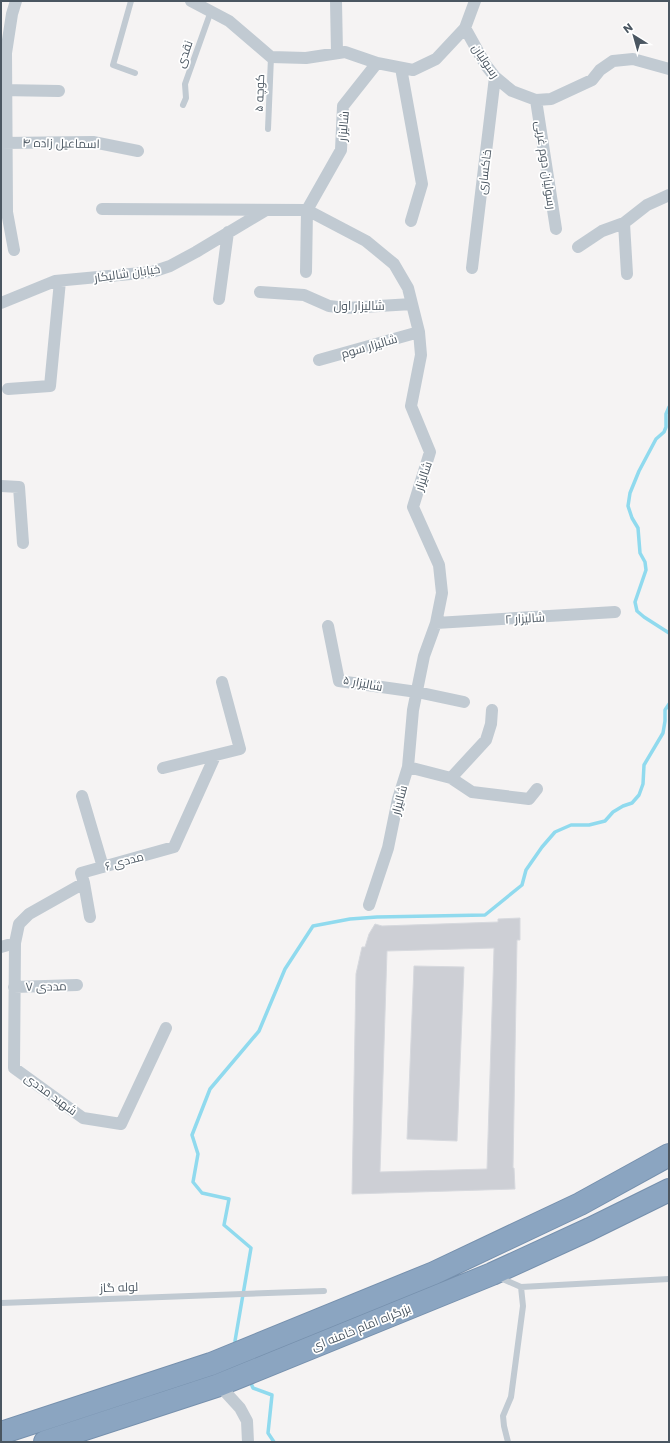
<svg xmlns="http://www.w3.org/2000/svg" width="670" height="1443" viewBox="0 0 670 1443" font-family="Poppins,Cairo,sans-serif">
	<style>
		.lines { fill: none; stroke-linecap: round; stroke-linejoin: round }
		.stream { stroke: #90daee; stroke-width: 3.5 }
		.building { fill: #cdcfd5; stroke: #d7d9de; fill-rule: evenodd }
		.highway-casing { stroke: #7690ad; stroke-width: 24 }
		.lane { stroke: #c1cad2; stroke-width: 6 }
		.street { stroke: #c1cad2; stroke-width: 12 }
		.highway { stroke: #8ba5c1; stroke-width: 22 }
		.labels { text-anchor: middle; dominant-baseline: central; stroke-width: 3.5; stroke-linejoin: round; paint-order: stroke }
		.street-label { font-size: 12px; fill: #4a5661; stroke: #fff }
	</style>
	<rect width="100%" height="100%" fill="#f5f3f3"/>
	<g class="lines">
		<path class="stream" d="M669,407L666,414V427L664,432L656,439L639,471L630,493L628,506L632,518L638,528L640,553L645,562L646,570L635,602L637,611L644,617L669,633
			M237,1345L235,1341L251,1248L224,1225L229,1199L202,1193L193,1182L198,1154L192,1135L210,1089L259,1031L285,969L313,926L350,919L377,917L485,915L522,885L526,870L542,847L555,832L571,825H589L605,821L613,812L623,806L632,803L639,795L643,784L644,765L663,733L665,721V710L669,704
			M250,1381L253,1388L272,1395L268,1433L274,1442"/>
	</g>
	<path class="building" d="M520,918V940H517L513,1168H514L515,1189L352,1194L356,974L362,947H365L369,934L375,924L382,926L498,922V919ZM494,948L487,1169L380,1172L387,951Z
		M414,966L464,967L457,1141L407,1139Z"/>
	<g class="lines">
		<defs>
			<path id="highway" d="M1,1433L211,1364L434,1273L580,1204L669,1155
				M45,1442L219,1385L492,1274L590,1229L669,1190"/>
		</defs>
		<use href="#highway" class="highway-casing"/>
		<path class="lane" d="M131,1L113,65L135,73
			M183,105L186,98L185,84L211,11
			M268,129L271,57
			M498,1277L521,1287L669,1279
			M1,1303L324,1291
			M508,1442L504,1426L503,1416L511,1397L523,1306L521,1287"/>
		<path class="street" d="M191,1L229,21L271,57L306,58L345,52L377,63L413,70L436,59L465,28L475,1
			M336,1L337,53
			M465,28L485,64L495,77L512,91L536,100L551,99L592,80L600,70L613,61L633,59L669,69
			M401,68L422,184L411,221
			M1,90L59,91
			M536,100L556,229
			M1,143L93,142L138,151
			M102,209L307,210L306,272
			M578,247L602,231L624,223
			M14,250L7,212L6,53L12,14L16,1
			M472,268L495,77
			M627,274L624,223L647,205L669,195
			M260,292L304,295L329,306L346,308L412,304
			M219,299L228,232
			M1,303L55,281L152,272L170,266L196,252L266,210
			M319,360L419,332
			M8,389L50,386L60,281
			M1,486L19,487L23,543
			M436,623L615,612
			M328,626L339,681L417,692L464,702
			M408,767L451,778L472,792L529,799L537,789
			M163,768L240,749L222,682
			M451,778L486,740L491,724L492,710
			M82,796L103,867
			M84,883L90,917
			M369,905L388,848L398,799L408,767L413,710L424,656L436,623L442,593L439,565L413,507L430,452L411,406L421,355L419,332L408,288L394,264L366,241L307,210L341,150L343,106L377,63
			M15,943L19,924L29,914L84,883L81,873L174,847L215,756
			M1,947L15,943L14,1068L83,1118L121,1124L166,1028
			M14,987L77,985
			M219,1385L240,1408L247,1421L248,1442"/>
		<use href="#highway" class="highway"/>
	</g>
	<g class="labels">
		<g class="street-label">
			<text transform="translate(184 54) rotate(-71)">نقدی</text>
			<text transform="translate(486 61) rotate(56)">رسولیان</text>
			<text transform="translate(259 93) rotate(-88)">کوچه ۵</text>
			<text transform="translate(343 126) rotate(-85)">شالیزار</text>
			<text transform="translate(61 143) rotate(1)">اسماعیل زاده ۴</text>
			<text transform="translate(546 165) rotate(82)">رسولیان دوم غربی</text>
			<text transform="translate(484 172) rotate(-83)">خاکساری</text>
			<text transform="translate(127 273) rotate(-8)">خیابان شالیکار</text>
			<text x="359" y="305">شالیزار اول</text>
			<text transform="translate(369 346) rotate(-16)">شالیزار سوم</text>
			<text transform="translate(423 476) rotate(-72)">شالیزار</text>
			<text transform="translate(525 618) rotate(-3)">شالیزار ۲</text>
			<text transform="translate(363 683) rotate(11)">شالیزار ۵</text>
			<text transform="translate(399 800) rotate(-75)">شالیزار</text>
			<text transform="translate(124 861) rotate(-16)">مددی ۶</text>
			<text transform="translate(46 986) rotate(-1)">مددی ۷</text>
			<text transform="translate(51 1094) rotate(36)">شهید مددی</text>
			<text transform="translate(119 1287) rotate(-2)">لوله گاز</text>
			<text transform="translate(361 1327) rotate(-22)">بزرگراه امام خامنه ای</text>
		</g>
	</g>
	<rect width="670" height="1443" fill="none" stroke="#4a5661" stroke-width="4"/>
	<g transform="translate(634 36) rotate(323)" stroke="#ffffff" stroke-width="3" paint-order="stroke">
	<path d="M0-3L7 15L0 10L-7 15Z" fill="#4a5661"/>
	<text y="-6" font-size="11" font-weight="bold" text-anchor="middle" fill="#4a5661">N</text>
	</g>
</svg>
